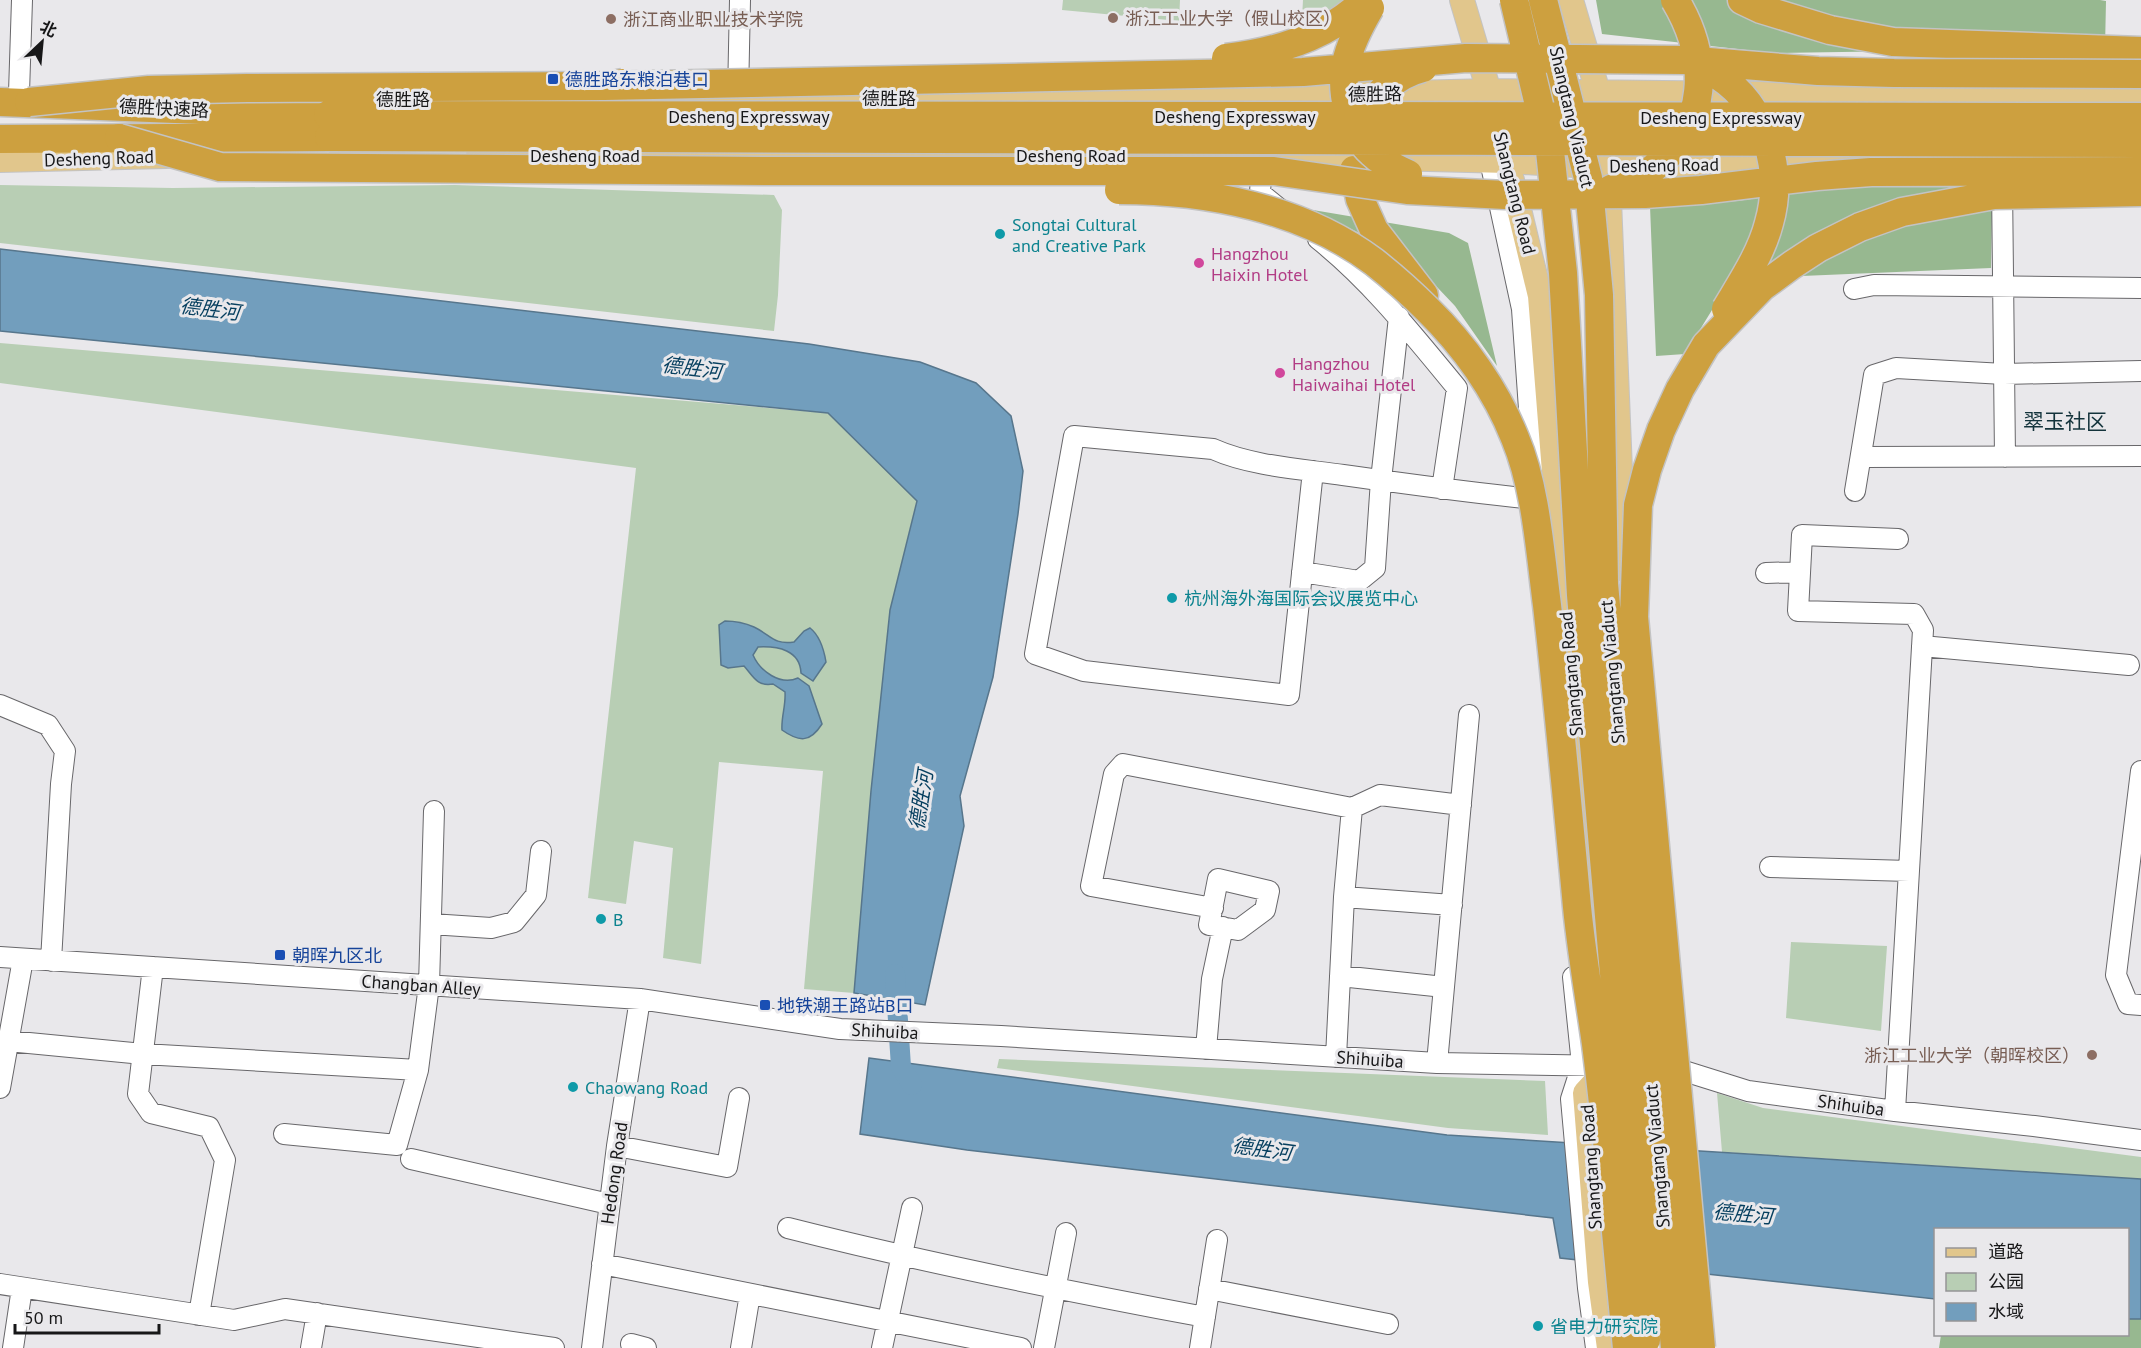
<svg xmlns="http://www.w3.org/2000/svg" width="2141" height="1348" viewBox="0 0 2141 1348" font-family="'PT Sans','Noto Sans SC',sans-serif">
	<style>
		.green { fill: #b8ceb4 }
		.forest { fill: #97b890 }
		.water { fill: #729ebd; stroke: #57768c; stroke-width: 1.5 }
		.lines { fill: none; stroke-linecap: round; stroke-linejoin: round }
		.canal { stroke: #729ebd; stroke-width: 20 }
		.minor-casing { stroke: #68676a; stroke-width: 22 }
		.major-casing { stroke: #c3c3c3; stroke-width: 26 }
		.highway-casing { stroke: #c3c3c3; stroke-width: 31 }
		.minor { stroke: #fff; stroke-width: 20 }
		.major { stroke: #e1c68c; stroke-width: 24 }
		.highway { stroke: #cda03f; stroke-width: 28 }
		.highway-bridge-casing { stroke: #c3c3c3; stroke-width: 31; stroke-linecap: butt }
		.highway-bridge { stroke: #cda03f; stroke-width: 28 }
		.education-dot { fill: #8d6e63; stroke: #e9e8eb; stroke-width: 2 }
		.transit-dot { fill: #1a4fb4; stroke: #e9e8eb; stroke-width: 2 }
		.culture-dot { fill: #0f9aa8; stroke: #e9e8eb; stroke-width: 2 }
		.hotel-dot { fill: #d1479c; stroke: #e9e8eb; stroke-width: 2 }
		.labels { text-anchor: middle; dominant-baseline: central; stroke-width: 6; stroke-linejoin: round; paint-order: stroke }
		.education-label { font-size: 18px; fill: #785e54; stroke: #e9e8eb; text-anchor: start }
		.transit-label { font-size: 18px; fill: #164399; stroke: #e9e8eb; text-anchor: start }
		.street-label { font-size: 18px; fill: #171718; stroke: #e9e8eb }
		.culture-label { font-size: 18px; fill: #0d838f; stroke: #e9e8eb; text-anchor: start }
		.hotel-label { font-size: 18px; fill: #b23c85; stroke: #e9e8eb; text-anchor: start }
		.water-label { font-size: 20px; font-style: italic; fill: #063f5f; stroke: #e9e8eb }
		.quarter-label { font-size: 21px; fill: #13333b; stroke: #e9e8eb }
	</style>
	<rect width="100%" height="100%" fill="#e9e8eb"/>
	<path class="green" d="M1063,0H1180L1179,21L1062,10Z
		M1303,0H1345L1327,15L1302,18Z
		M0,185L173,188L455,185L774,195L782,210L778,295L774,331L0,243Z
		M0,343L828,413L917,500L890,610L854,993L804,989L823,771L719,762L701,964L663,958L673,848L634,841L626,904L588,898L636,468L0,383Z
		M1791,942L1887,946L1881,1031L1786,1018Z
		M999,1059L1545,1081L1548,1135L1448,1128L997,1068Z
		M1717,1093L1763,1108L2141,1157V1179L1722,1152Z"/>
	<path class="forest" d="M1596,0H2100L2106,1L2105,48L1774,53L1602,34Z
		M1991,182L1992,205L1991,268L1731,279L1685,354L1656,356L1650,206L1737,201L1836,187Z
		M1313,210L1449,233L1468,243L1497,366L1455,306L1419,268L1365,236Z
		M2128,1319H2141V1348H1939L1941,1335L2128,1334Z"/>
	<path class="water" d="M0,249L809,344L920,362L976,383L1011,416L1023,471L1018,514L993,677L960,796L964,826L925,1005L854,993L871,791L890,610L917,501L828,413L0,331Z
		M725,621C734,621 745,623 754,627C771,635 773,645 794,642L804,631L810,628C819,635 824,650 826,662L813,681L801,673C800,650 778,646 758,647L753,655C760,671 780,686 798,678L809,686L822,724C810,743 799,742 782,730C781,717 786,706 785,692L773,684C757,687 753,676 744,666L728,668L721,665L719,625Z
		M869,1058L1447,1135L2141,1179V1319H2128V1230H1936L1935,1299L1560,1258L1553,1218L967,1150L860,1134Z"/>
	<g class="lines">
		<path class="canal" d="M895,974L901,1067L912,1085"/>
		<defs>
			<path id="minor" d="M19,93L22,0
				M738,96L740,0
				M1262,159L1260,193L1281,210
				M1490,161L1522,309L1533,466
				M2002,184L2005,457
				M1318,239C1371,281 1414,336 1457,388L1442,489
				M1854,289L1874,285L2141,288
				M1862,457L2141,456
				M1313,471L1289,695L1084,671L1035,654L1074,436L1213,449C1251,466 1301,469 1343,475C1410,484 1477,494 1545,500
				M1855,491L1874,375L1896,368L2004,374L2141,371
				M1302,572L1359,581L1375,568L1381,480L1399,317
				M1766,573L1800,572
				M1922,646L2129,665
				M0,705L48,725L65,751L61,784L51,961
				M2141,771L2116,975L2128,1004L2141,1005
				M1770,867L1909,871
				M1218,879L1269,891L1265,910L1238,930L1209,925Z
				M1344,897L1452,905
				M1213,908L1091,886L1114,774L1123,764L1352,808L1380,795L1461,805
				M431,924L491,928L514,922L536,895L541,851
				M0,957L640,999L840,1029L1001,1036L1437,1063L1611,1066
				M153,967L138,1094L151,1113L209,1127L225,1160L199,1315
				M1340,976L1444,987
				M1573,977L1582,1065L1571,1099L1588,1288L1596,1348
				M8,1041L143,1054L418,1070L429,985L434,811
				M1206,1049L1212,979L1223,927
				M1336,1057L1344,897L1352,808
				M1437,1063L1469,715
				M1665,1065L1748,1091L1895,1111L2034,1126L2141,1140
				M0,1088L23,959
				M1895,1111L1923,630L1914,614L1798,611L1802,535L1898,539
				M284,1134L397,1145L418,1070
				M617,1146L727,1167L739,1098
				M411,1159L609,1204
				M788,1228C926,1263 1065,1291 1205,1317
				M602,1264L1021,1348
				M0,1284L234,1320L285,1309L554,1348
				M1209,1289L1388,1324
				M631,1344L646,1348
				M13,1348L22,1288
				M311,1348L317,1313
				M592,1348L617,1146L640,999
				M741,1348L750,1294
				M882,1348L912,1208
				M1044,1348L1066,1233
				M1200,1348L1217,1240"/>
			<path id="major" d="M1462,0L1493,105
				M1571,0L1598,92L1600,108
				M650,99L1333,95L1490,91L2006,97L2141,96
				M1504,147L1540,296L1573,710L1601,978
				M479,155L1349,157L1508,161L1607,167L1857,160
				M0,160L166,156
				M1608,175L1624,569
				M1609,1067L1585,1093L1600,1282L1609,1348"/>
			<path id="highway" d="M1742,0L1761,9L1830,30L1893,42L2141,51
				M0,102L328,115
				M0,139L329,137
				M1354,170L1360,199L1374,230L1424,295"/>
		</defs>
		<use href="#minor" class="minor-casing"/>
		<use href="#major" class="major-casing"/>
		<use href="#highway" class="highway-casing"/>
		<use href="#minor" class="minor"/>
		<use href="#major" class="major"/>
		<use href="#highway" class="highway"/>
		<defs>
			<path id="highway-bridge" d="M1514,0L1550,151L1563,273L1581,595L1646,1340
				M1543,0L1588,178L1599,295L1604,584L1675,1348
				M1370,8C1360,25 1350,44 1346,63C1340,92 1349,133 1372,153C1382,163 1396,168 1408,174
				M1226,58C1277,52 1328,37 1365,0
				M1694,64C1702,68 1712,71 1719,76C1766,107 1784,171 1769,223C1761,254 1742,282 1726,309
				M604,86L1303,72L1466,58L1684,60L1818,71L1894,73L2141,74
				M29,102L149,90L247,88L604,86L623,83
				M328,115L2141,117
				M1359,129C1367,100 1394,75 1423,68
				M329,137L2141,143
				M119,138L220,167L779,171H1274L1407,190L1505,195L1645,194L1701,190L1817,176L1871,172L2141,171
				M1119,190C1207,190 1302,208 1374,262C1393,277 1411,293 1428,310C1464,345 1496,390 1515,438C1536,488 1540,552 1547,605C1558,702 1567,799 1576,896C1580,945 1589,994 1596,1044C1609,1145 1617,1247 1627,1348
				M1609,190C1623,184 1638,179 1651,170C1710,127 1710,58 1675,0
				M1701,1348L1634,617L1638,505L1647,470L1661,430L1680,389L1706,345L1762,287L1792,265L1818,248L1860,227L1902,212L1994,195L2141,192"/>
		</defs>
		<use href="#highway-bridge" class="highway-bridge-casing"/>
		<use href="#highway-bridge" class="highway-bridge"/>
	</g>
	<g class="education-dot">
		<circle cx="1113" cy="18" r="6"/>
		<circle cx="611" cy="19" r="6"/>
		<circle cx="2092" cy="1055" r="6"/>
	</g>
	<g class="transit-dot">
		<rect x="547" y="73" width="12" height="12" rx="3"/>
		<rect x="274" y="949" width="12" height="12" rx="3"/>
		<rect x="759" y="999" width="12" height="12" rx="3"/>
	</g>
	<g class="culture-dot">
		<circle cx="1000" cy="234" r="6"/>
		<circle cx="1172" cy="598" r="6"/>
		<circle cx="601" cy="919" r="6"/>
		<circle cx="573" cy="1087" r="6"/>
		<circle cx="1538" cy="1326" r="6"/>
	</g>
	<g class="hotel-dot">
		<circle cx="1199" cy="263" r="6"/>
		<circle cx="1280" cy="373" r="6"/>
	</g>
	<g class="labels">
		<g class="education-label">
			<text x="1125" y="18">浙江工业大学（假山校区）</text>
			<text x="623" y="19">浙江商业职业技术学院</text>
			<text x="2080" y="1055" text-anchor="end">浙江工业大学（朝晖校区）</text>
		</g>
		<g class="transit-label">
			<text x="565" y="79">德胜路东粮泊巷口</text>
			<text x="292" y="955">朝晖九区北</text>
			<text x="777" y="1005">地铁潮王路站B口</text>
		</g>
		<g class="street-label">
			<text transform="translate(1375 94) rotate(-1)">德胜路</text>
			<text x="889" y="98">德胜路</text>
			<text x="403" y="99">德胜路</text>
			<text transform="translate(164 108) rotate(3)">德胜快速路</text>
			<text x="749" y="116">Desheng Expressway</text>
			<text x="1235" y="116">Desheng Expressway</text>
			<text transform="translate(1572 117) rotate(77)">Shangtang Viaduct</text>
			<text x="1721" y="117">Desheng Expressway</text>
			<text x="585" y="155">Desheng Road</text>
			<text x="1071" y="155">Desheng Road</text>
			<text transform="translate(99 158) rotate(-2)">Desheng Road</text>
			<text transform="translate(1664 165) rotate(-1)">Desheng Road</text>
			<text transform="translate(1515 193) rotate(76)">Shangtang Road</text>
			<text transform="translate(1612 672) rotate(-95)">Shangtang Viaduct</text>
			<text transform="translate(1571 674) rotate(-95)">Shangtang Road</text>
			<text transform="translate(421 985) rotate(4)">Changban Alley</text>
			<text transform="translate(885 1031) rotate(3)">Shihuiba</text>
			<text transform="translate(1370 1059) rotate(4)">Shihuiba</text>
			<text transform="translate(1851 1105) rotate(8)">Shihuiba</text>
			<text transform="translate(1657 1156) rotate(-95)">Shangtang Viaduct</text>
			<text transform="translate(1591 1167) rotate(-94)">Shangtang Road</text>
			<text transform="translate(614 1173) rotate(-82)">Hedong Road</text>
		</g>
		<g class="culture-label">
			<text x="1012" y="224">Songtai Cultural<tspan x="1012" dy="21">and Creative Park</tspan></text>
			<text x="1184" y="598">杭州海外海国际会议展览中心</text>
			<text x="613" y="919">B</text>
			<text x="585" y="1087">Chaowang Road</text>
			<text x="1550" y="1326">省电力研究院</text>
		</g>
		<g class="hotel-label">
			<text x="1211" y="253">Hangzhou<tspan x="1211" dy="21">Haixin Hotel</tspan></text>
			<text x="1292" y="363">Hangzhou<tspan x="1292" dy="21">Haiwaihai Hotel</tspan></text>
		</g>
		<g class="water-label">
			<text transform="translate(210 309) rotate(7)">德胜河</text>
			<text transform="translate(692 368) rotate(7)">德胜河</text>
			<text transform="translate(921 800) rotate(-81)">德胜河</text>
			<text transform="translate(1262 1149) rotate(8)">德胜河</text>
			<text transform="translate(1743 1214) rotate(5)">德胜河</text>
		</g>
		<g class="quarter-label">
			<text x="2065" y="421">翠玉社区</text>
		</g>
	</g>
	<rect x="1934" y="1228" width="195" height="108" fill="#e9e8eb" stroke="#959497" stroke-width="1.5"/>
	<rect x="1946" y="1248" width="30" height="9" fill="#e1c68c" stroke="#959497" stroke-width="1.5"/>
	<text x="1988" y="1258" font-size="18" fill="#171718">道路</text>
	<rect x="1946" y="1273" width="30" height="18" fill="#b8ceb4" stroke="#959497" stroke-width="1.5"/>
	<text x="1988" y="1288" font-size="18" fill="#171718">公园</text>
	<rect x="1946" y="1303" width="30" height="18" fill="#729ebd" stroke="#959497" stroke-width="1.5"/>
	<text x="1988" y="1318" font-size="18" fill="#171718">水域</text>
	<g transform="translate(42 42) rotate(26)" stroke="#e9e8eb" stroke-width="4.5" paint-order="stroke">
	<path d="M0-4.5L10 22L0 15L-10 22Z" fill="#171718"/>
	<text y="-9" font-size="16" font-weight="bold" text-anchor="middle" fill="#171718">北</text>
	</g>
	<path d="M15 1324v9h144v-9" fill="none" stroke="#171718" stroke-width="3"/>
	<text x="24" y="1324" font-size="18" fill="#171718" stroke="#e9e8eb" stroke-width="4.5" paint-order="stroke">50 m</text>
</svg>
